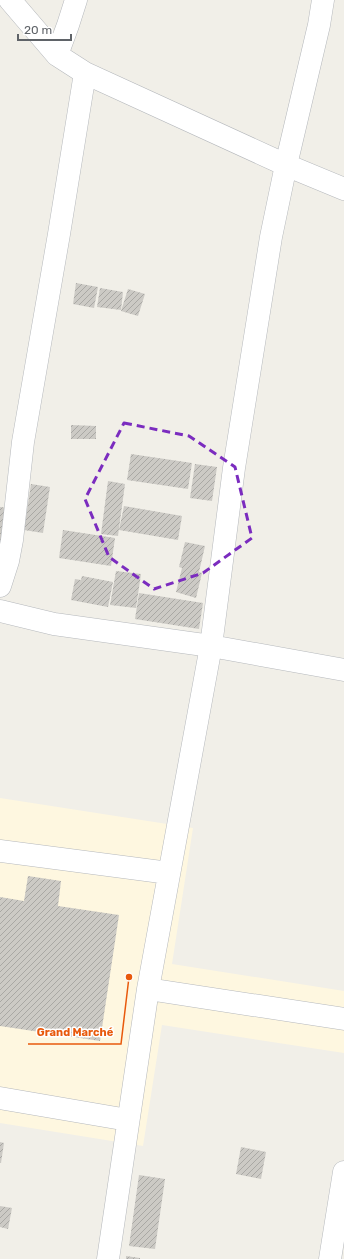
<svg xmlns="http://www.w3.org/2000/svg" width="344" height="1259" viewBox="0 0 344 1259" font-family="Rubik,sans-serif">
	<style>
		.commercial { fill: #fef7e0 }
		.building { fill: url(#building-hatch) }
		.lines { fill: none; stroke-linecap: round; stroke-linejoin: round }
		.minor-casing { stroke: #b5b8bc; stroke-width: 23 }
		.minor { stroke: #fff; stroke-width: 22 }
		.marked { fill: none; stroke: #7b2cbf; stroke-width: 3; stroke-dasharray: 8 5; stroke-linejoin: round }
		.leader { fill: none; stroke: #e8590c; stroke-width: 1.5 }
		.callout-dot { fill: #e8590c; stroke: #fff; stroke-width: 1.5 }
		.callout-label { font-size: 11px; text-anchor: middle; font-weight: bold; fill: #e8590c; stroke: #fff; stroke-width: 3; stroke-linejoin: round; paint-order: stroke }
	</style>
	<defs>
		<pattern id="building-hatch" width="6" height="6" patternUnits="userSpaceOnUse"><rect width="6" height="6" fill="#cccac5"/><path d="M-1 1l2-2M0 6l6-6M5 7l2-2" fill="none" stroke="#a9a8a4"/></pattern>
	</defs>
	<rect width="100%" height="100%" fill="#f1efe8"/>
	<path class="commercial" d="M0,798L193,828L172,964L344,991V1053L162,1025L143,1146L0,1123Z"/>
	<path class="building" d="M76,283L98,287L94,308L73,304Z
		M100,288L123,292L121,310L97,307Z
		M128,289L145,294L138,316L121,311Z
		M71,425L96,426V439H71Z
		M131,454L192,463L188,489L127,480Z
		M195,464L217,467L212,501L190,498Z
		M108,481L125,484L118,536L101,534Z
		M31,484L50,487L43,533L24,530Z
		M124,506L182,516L178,540L119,530Z
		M0,507L10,508L7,543H0Z
		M63,530L115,538L111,566L59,558Z
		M185,542L205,546L199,572L202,573L196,598L176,592L182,568L179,567Z
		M116,571L141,574L136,608L110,605Z
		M82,576L113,582L108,607L71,600L75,579L81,580Z
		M139,593L203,603L199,629L135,619Z
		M28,876L61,881L58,906L119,915L100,1041L0,1026V897L24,901Z
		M0,1142L4,1143L1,1163H0Z
		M241,1147L266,1152L261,1179L236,1174Z
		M139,1175L165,1179L155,1249L129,1246Z
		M0,1206L12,1208L8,1229L0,1227Z
		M126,1256L140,1258V1259H126Z"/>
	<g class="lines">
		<defs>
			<path id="minor" d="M10,0L57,55L85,73L286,165L344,189
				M57,55L68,25L76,0
				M0,586L8,561L12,540L23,442L59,234L85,73
				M0,611L54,624L211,646L344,670
				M0,851L169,873
				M148,989L344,1019
				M0,1098L128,1120
				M108,1259L148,989L211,646L234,468L271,237L286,165L319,25L323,0
				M330,1259L344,1172"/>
		</defs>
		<use href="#minor" class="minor-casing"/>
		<use href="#minor" class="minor"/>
	</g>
	<path class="marked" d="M124,423L189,436L235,467L252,538L203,573L154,589L109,557L85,499Z"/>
	<path class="leader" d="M129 977L121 1044H28"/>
	<circle class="callout-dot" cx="129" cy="977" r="4"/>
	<g class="callout-label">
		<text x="75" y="1036">Grand Marché</text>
	</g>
	<path d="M18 34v6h53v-6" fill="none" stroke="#5f6368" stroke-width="2"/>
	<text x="24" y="34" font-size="12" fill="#5f6368" stroke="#ffffff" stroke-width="3" paint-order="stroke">20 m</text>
</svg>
